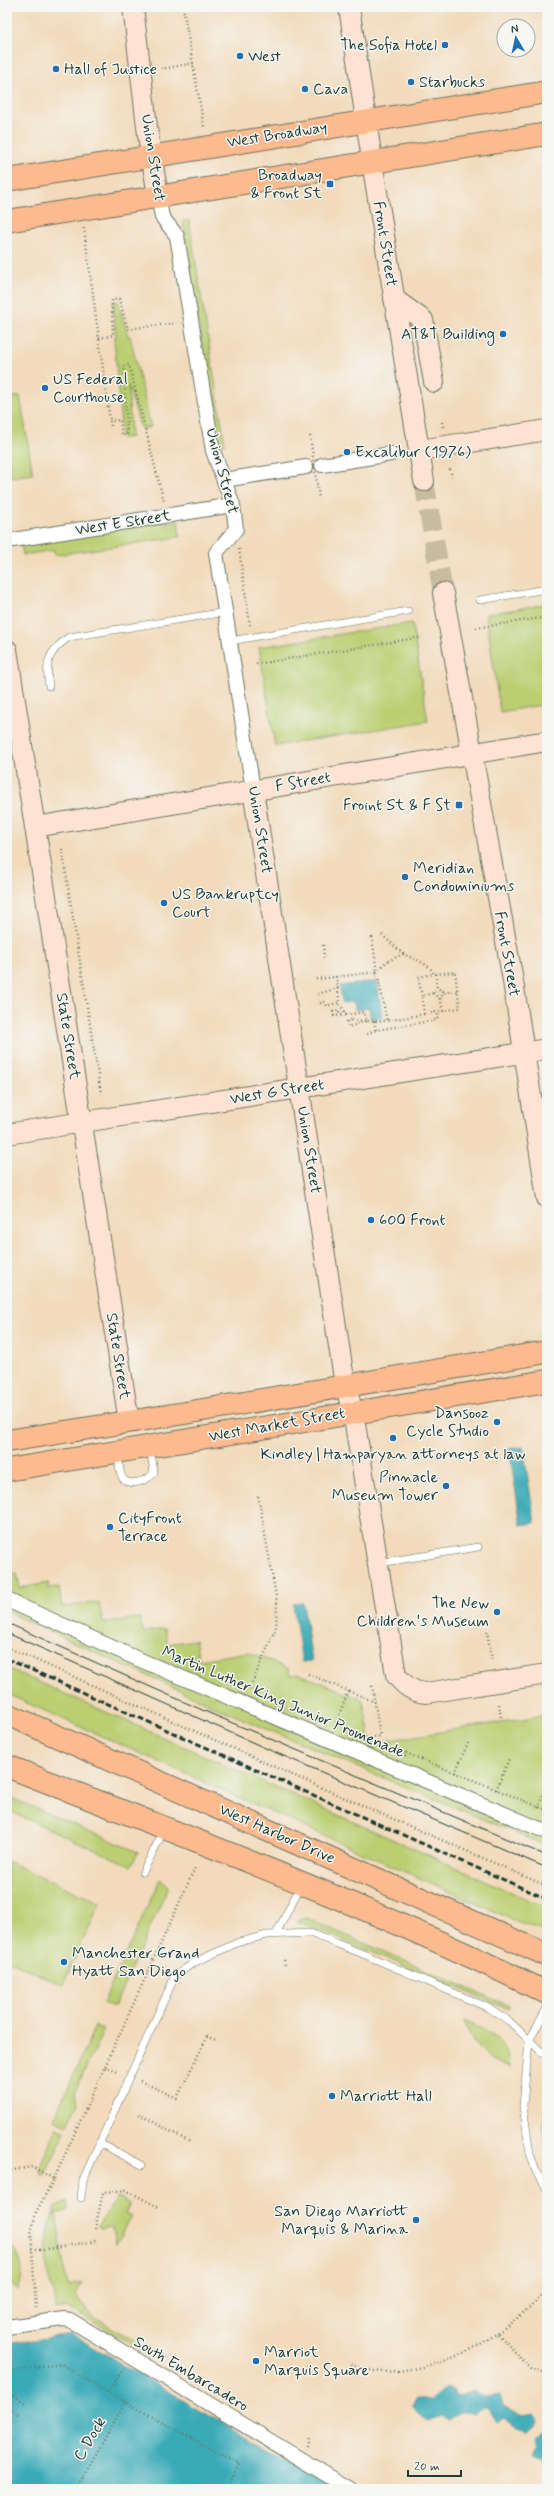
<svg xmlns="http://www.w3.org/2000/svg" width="554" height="2496" viewBox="0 0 554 2496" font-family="Mynerve,sans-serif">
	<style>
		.green { fill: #bbce71; stroke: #6d8652 }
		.water { fill: #3aaab7; stroke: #2c7476 }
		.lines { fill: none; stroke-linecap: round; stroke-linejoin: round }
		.secondary-tunnel { stroke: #c8bb9f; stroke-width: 20; stroke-dasharray: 20 10; stroke-linecap: butt }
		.lane-casing { stroke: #697463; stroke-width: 8 }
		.street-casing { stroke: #697463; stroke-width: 16 }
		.secondary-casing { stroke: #697463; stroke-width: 22 }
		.primary-casing { stroke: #697463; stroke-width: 24 }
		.path { stroke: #697463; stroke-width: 2.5; stroke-dasharray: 1 3; stroke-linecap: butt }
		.lane { stroke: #fff; stroke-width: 7 }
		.street { stroke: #fff; stroke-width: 14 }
		.secondary { stroke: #fee3d2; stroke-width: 20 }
		.primary { stroke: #fcba8e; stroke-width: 22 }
		.tram { stroke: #1f3d34; stroke-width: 1 }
		.rail { stroke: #1f3d34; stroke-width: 3; stroke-dasharray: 6 3; stroke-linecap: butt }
		.path-bridge { stroke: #697463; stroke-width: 2.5; stroke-dasharray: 1 3; stroke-linecap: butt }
		.poi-dot { fill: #1f6fb2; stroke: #f6f6f2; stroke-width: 1.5 }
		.labels { text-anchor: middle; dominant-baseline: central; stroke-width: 3; stroke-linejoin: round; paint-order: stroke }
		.poi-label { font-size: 16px; fill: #1f3d34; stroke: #f6f6f2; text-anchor: start }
		.street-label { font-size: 16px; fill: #1f3d34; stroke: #f6f6f2 }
	</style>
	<rect width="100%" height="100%" fill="#f6f6f2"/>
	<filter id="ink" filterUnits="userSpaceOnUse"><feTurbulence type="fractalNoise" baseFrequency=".025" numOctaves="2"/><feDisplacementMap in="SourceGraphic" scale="8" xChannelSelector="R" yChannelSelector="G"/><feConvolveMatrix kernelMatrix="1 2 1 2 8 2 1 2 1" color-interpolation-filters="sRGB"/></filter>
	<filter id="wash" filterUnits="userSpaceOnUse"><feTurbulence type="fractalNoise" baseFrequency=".012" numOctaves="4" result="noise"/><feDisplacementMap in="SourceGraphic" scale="16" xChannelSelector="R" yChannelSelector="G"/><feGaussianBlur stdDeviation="0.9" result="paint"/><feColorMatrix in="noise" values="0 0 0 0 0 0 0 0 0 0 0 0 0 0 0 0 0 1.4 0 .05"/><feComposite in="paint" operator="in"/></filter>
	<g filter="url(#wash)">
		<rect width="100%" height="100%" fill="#f2daba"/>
		<path class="green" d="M189,220L225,444H218L183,221Z
			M118,301L128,336H130L151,427L141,429L128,385L131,437L122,438L114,338H116L113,302Z
			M7,380L10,398L20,396L33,474L11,477L7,454Z
			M178,520L180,537L55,555L54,550L23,555L21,544Z
			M547,604V704L500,712L486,614Z
			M412,623L428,721L275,746L259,647Z
			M17,1574L20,1588L49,1583L47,1588L59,1587L62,1607L99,1602L103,1623L140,1618L143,1632L165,1629L167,1644L195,1640L199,1660L249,1652L289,1669L290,1675L300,1674L363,1700L371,1743L547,1715V1846L245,1720L7,1612V1575Z
			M7,1668L547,1908V1932L511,1919L7,1694Z
			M7,1796L138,1852L131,1866L7,1810Z
			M7,1861L100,1903L63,1985L7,1960Z
			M160,1879L167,1884L168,1888L114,2007L103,2003Z
			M306,1918L509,2006L508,2009L297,1921Z
			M464,2021C490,2033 507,2035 509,2068C486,2060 471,2043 464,2021Z
			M95,2026L104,2029L75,2092L77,2104L68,2125L54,2119Z
			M547,2103V2151L543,2122Z
			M57,2127L66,2131L44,2176L41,2173V2164Z
			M117,2198H121L130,2204L125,2214L131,2217L115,2244L112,2227L101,2228L98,2226Z
			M68,2201L69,2211L56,2213L67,2286L83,2283L75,2295L93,2317L141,2344L139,2348L67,2307L55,2309C58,2299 51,2288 49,2279C44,2255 46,2227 57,2206Z
			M9,2245C24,2254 24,2277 18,2291C6,2279 4,2261 9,2245Z"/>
		<path class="water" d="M377,981L382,1017L371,1019L369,1008L355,1010L354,1002L342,1003L340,986Z
			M523,1447L535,1523L521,1525L509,1449Z
			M303,1603L312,1661L302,1662L293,1604Z
			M71,2334L337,2489H7V2344Z
			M446,2388L453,2391L456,2396L473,2391L486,2397L500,2395L503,2407L524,2416L534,2414L537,2418V2423L527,2432L517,2429L504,2418L496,2422L486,2406L474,2413C465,2411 455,2413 450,2420L443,2416L427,2421L413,2408L415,2399L430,2401Z
			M545,2430H547V2466L542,2461L533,2459L537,2447L535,2440Z"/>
	</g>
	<g filter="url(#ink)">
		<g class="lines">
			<path class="secondary-tunnel" d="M424,481L443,593"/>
			<defs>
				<path id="lane" d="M480,600L547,589
					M230,641L408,611
					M49,686C45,661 48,652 69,637L226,612
					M118,1455C119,1461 119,1471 122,1477C127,1488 150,1481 154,1472L150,1448
					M379,1563L478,1547
					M143,1872L164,1830
					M276,1934L301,1885
					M547,2008L529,2041L523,2106L530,2153L536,2172L547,2188
					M99,2143L142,2165
					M81,2198L83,2180L175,1976L193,1963L239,1942L267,1935L310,1933L368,1956L489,2008L509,2021L547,2057"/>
				<path id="street" d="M158,196L162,217L177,236L213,451L233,505L236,529L216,553L253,790
					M322,465L391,454
					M224,480L306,467
					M13,540L233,505
					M7,1600L138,1659L547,1832
					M7,2327L64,2319L70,2320L350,2489"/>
				<path id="secondary" d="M133,7L148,135L158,196
					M349,7L375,180L424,481
					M394,299L423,320L434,382
					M420,450L547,430
					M443,593L512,975L547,1198
					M7,650L129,1422
					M253,790L345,1385L353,1412L396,1675C404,1685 412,1692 426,1693L547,1674
					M35,827L547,741
					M7,1134L547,1049"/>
				<path id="primary" d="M7,180L547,92
					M7,221L547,134
					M7,1441L185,1413L547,1352
					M7,1470L547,1381
					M7,1714L547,1955
					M7,1766C189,1838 372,1906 547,1993"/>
			</defs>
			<use href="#lane" class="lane-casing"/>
			<use href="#street" class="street-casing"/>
			<use href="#secondary" class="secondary-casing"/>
			<use href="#primary" class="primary-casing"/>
			<path class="path" d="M183,7L204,127
				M161,69L195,63
				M84,228L110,421
				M99,338L113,335L112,300L119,299L128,329L176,323
				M442,422L443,428
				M111,426L110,421L120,420L122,435H127L124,366L129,365L164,502
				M450,469L452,477
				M239,549L250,625
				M476,628L547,617
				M256,664L422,637
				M62,849L101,1094
				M382,935L403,954L386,962L377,972L387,1021
				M372,937L377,972L336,977L340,1005L347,1015L363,1012L367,1021H385L460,1008L455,972L434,974C429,963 414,959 403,954
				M323,945L324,958
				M436,974L437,988L445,992
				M316,979L336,977
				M433,993L440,999
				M318,994L338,988
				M422,996L418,977L434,974
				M320,1003L325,1002L327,1006L340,1002
				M443,1011L440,998L445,992L457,991
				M346,1014L340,1015L338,1010L333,1012L334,1016L347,1015
				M424,1014L422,996L433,993L437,988
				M352,1020L367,1021L348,1027L347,1021Z
				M374,1021L376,1030L437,1020L439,1011
				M367,1034L376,1030
				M487,1631L492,1661
				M7,1647L306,1781L547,1886
				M308,1674L375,1702
				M249,1690L276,1628L277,1602L258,1495
				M499,1704L501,1717
				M335,1726L348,1691
				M366,1738L380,1736L372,1685
				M405,1757L406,1753L547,1810
				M455,1773L468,1743
				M496,1790L509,1759
				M538,1808L547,1786
				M284,1960L285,1965
				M105,2067L118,2072
				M140,2081L177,2098L207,2037L216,2040
				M139,2114L190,2142
				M7,2171L32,2167L54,2179L36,2212L31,2233L36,2308
				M54,2179L195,1868
				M95,2229L103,2192L126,2190L160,2208
				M31,2249H47L96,2241
				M498,2334L532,2370L547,2374
				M351,2364C358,2366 366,2369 374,2371C386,2373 399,2371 411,2369C466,2361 508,2329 547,2291
				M7,2379L12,2371L61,2364L107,2392L239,2464L225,2489
				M7,2391L27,2404
				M107,2392L124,2369
				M7,2408L20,2416
				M308,2446L310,2435
				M76,2489L126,2401"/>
			<use href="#lane" class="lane"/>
			<use href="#street" class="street"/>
			<use href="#secondary" class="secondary"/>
			<use href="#primary" class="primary"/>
			<path class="tram" d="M7,1623L209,1713L547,1856
				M7,1633L272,1751L547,1868"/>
			<path class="rail" d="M7,1659L547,1899"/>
			<path class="path-bridge" d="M310,436L319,498"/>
		</g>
	</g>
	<g class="poi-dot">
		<circle cx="445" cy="45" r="4"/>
		<circle cx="240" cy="56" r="4"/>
		<circle cx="56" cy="69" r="4"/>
		<circle cx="411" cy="82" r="4"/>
		<circle cx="305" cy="89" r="4"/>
		<rect x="326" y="180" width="8" height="8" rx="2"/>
		<circle cx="503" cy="334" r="4"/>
		<circle cx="45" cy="388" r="4"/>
		<circle cx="347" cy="452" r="4"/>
		<rect x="455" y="801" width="8" height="8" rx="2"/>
		<circle cx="405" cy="877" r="4"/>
		<circle cx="164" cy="903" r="4"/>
		<circle cx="371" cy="1220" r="4"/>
		<circle cx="497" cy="1422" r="4"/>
		<circle cx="393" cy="1438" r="4"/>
		<circle cx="446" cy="1486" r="4"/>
		<circle cx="110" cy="1527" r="4"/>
		<circle cx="497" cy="1612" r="4"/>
		<circle cx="64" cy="1962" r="4"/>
		<circle cx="332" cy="2096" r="4"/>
		<circle cx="416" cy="2220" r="4"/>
		<circle cx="256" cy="2361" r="4"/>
	</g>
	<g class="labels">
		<g class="poi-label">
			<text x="437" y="45" text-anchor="end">The Sofia Hotel</text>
			<text x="248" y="56">West</text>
			<text x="64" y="69">Hall of Justice</text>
			<text x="419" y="82">Starbucks</text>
			<text x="313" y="89">Cava</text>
			<text x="322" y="175" text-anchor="end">Broadway<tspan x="322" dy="18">&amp; Front St</tspan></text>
			<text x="495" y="334" text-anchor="end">AT&amp;T Building</text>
			<text x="53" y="379">US Federal<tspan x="53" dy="18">Courthouse</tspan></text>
			<text x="355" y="452">Excalibur (1976)</text>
			<text x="451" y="805" text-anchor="end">Froint St &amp; F St</text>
			<text x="413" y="868">Meridian<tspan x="413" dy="18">Condominiums</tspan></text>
			<text x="172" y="894">US Bankruptcy<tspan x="172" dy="18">Court</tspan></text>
			<text x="379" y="1220">600 Front</text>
			<text x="489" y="1413" text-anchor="end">Dansooz<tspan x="489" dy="18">Cycle Studio</tspan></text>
			<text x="393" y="1454" text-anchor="middle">Kindley | Hamparyan attorneys at law</text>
			<text x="438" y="1477" text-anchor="end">Pinnacle<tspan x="438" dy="18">Museum Tower</tspan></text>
			<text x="118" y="1518">CityFront<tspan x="118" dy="18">Terrace</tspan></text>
			<text x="489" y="1603" text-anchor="end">The New<tspan x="489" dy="18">Children's Museum</tspan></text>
			<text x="72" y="1953">Manchester Grand<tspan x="72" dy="18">Hyatt San Diego</tspan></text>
			<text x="340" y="2096">Marriott Hall</text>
			<text x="408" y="2211" text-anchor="end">San Diego Marriott<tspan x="408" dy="18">Marquis &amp; Marina</tspan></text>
			<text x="264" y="2352">Marriot<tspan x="264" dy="18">Marquis Square</tspan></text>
		</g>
		<g class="street-label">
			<text transform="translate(277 135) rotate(-9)">West Broadway</text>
			<text transform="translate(153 158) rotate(81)">Union Street</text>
			<text transform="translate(385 244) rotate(81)">Front Street</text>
			<text transform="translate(222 471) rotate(75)">Union Street</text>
			<text transform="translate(123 523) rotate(-9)">West E Street</text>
			<text transform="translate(303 782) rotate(-10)">F Street</text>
			<text transform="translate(260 830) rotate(81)">Union Street</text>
			<text transform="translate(507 954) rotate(80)">Front Street</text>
			<text transform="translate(68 1036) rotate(81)">State Street</text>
			<text transform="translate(277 1092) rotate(-9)">West G Street</text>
			<text transform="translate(309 1150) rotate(81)">Union Street</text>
			<text transform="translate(118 1356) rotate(81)">State Street</text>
			<text transform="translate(277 1425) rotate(-10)">West Market Street</text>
			<text transform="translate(283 1702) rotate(23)">Martin Luther King Junior Promenade</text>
			<text transform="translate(277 1834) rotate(24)">West Harbor Drive</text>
			<text transform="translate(191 2374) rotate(31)">South Embarcadero</text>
			<text transform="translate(90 2439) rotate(-60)">C Dock</text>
		</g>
	</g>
	<rect width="554" height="2496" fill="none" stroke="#f6f6f2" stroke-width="24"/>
	<g transform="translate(516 38) rotate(351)"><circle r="19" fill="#f6f6f2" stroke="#a0aca6"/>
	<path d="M0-3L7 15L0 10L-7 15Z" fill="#1f6fb2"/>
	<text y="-6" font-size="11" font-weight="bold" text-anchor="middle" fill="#1f3d34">N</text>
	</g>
	<path d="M408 2470v6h53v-6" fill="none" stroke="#1f3d34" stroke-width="2"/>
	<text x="414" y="2470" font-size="12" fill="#1f3d34" stroke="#f6f6f2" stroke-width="3" paint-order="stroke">20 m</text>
</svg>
